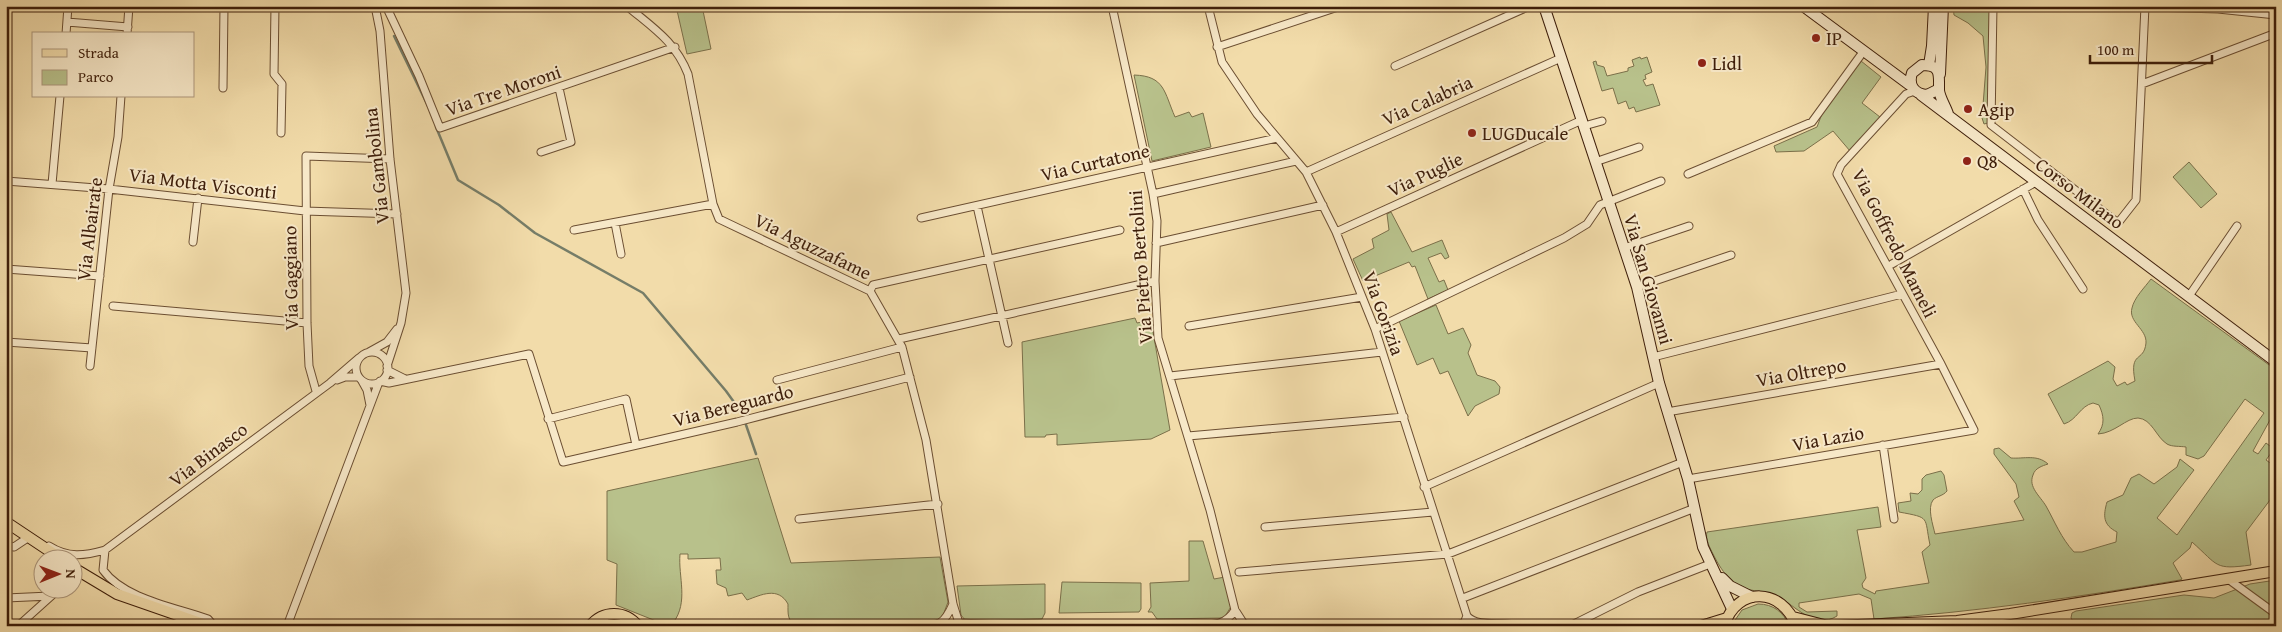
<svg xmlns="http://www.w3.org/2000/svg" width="2282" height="632" viewBox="0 0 2282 632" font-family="'Gentium Book Plus',serif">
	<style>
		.green { fill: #b8c18b; stroke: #7b704a }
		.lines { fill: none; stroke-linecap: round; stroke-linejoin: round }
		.stream { stroke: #767d68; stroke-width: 2.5 }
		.street-casing { stroke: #6b4e32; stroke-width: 9 }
		.secondary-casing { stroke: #3e1e0a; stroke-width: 12 }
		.primary-casing { stroke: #3e1e0a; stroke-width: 12 }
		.street { stroke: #f7e8c8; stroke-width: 7 }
		.secondary { stroke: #f7e8c8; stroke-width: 10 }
		.primary { stroke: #f2dcaa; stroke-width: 10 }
		.poi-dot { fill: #8f2418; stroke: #f7e8c8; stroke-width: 2 }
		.labels { text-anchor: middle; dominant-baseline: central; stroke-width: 4; stroke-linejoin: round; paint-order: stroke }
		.poi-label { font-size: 19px; fill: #3e1e0a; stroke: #f7e8c8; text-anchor: start }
		.street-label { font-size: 19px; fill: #3e1e0a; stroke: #f7e8c8 }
	</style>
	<rect width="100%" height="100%" fill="#f2dcaa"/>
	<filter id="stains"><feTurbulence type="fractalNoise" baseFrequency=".004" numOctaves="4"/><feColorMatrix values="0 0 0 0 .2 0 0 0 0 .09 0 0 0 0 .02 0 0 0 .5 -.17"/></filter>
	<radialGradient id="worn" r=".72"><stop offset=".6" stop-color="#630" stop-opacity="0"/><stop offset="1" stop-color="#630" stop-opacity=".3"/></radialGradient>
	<path class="green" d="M676,6H702L711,49L687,54Z
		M1953,6H1990L1988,123L1984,124L1982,118L1986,67L1983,36L1968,23L1954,15Z
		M1640,57L1641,59L1647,57L1652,72L1645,75L1646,79L1643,80L1646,86L1653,84L1660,105L1636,112L1634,107L1629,109L1626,101L1618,104L1613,88L1602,91L1593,62L1596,61L1597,65L1604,67L1607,76L1628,71V68L1634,66L1632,60Z
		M1861,61L1881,77L1862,103L1880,117L1850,151L1833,131L1804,151L1776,152L1774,146L1817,127L1823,111Z
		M1134,75C1165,76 1164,92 1175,117L1189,112L1192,117L1203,113L1211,147L1152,161Z
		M2189,162L2217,194L2201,208L2173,177Z
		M1391,212L1412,252L1442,240L1449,257L1445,259L1441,253L1428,258L1439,282L1444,280L1448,290L1428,299L1415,266L1412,267L1409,262L1363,281L1353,259L1374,248L1372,239L1389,230L1387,214Z
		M2151,279L2276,370V409L2253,451L2258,454L2266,443L2274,449L2266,460L2276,467V492L2246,532L2251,565C2214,570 2219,566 2192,542L2190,548L2173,563L2182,579L2180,580C2078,597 1977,612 1874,619L1871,599L1859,594L1799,603V607L1807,612L1837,611V616C1815,630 1795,606 1778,596C1770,592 1760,592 1751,590C1732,587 1721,570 1713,554C1710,548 1705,539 1707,532L1878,507L1881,527L1857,530L1866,578L1862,584L1863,588L1875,594L1876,591L1929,583L1922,552L1930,545C1924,516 1931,518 1899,512L1898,503L1911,501L1910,493L1918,494L1922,490V479L1926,475L1941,471L1944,475L1947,491C1943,496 1937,496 1933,500C1927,508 1933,525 1935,534L2024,520L2014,501L2019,497L2016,484L1994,454V449L1999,448L2011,458C2024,459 2037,454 2048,464C2042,466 2035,468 2033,475C2028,487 2040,496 2046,506C2055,522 2061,538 2074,552H2082L2116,542L2117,532C2103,525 2103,516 2107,502L2123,495L2131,478L2139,474L2154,484L2177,467L2180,459L2194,470L2157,518L2177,535L2264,413L2245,399L2204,456L2198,459L2186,455V447C2180,446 2172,447 2167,444C2156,437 2152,419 2138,418C2126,418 2115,433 2098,434C2105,424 2104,416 2099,405L2093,403C2080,406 2077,420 2064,424L2048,394L2108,361L2115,367L2113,379L2117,386L2125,382L2127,385L2135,381C2129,350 2144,363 2146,343C2147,329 2128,322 2132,308C2134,298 2145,287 2151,279Z
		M1436,305L1448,334L1463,328L1471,345L1468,353L1477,375L1495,381L1500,387L1499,394L1475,406L1468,416L1448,371L1440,374L1433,358L1417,365L1399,321Z
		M1135,318L1137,323L1151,320L1170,430L1151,439L1057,445V434L1046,435L1045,437H1025L1022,342Z
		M758,458L791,563L940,557L948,602L942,618L935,621L837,622L797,626C787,621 788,614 788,604C778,586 761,595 747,600L742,593L728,596L726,588L717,584L716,570H721L720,558L688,559V554H680C678,577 689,602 673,623L667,625L661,623L616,605L617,564L607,560V491Z
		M1189,541H1203L1214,579L1225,577L1232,605L1224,618L1157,619L1152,612H1148L1151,607L1150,583L1189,581Z
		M2276,580V626H2076L2071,618L2072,613L2076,611L2184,595L2214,598L2250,584Z
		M1062,582L1141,583V609L1139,612L1059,613Z
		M1045,584V613L1042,619L970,621L965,620L961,615L957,586Z
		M1758,604C1773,604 1784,612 1789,626H1731L1742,610Z"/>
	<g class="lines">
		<path class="stream" d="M394,36L428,106
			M436,127L458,180L499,205L535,233L643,293L726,391L744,416
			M745,422L756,454"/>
		<defs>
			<path id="street" d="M275,6L274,74L282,84L281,133
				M375,6L380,31L390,159L406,293L401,323L387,366
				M386,6L419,76L440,128L675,47
				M627,6C653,28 675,41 688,74L713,204L719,219L870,291L902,347L926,440L953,604L959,623L1028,626
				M1112,6L1153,194L1157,221L1155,281L1158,338L1210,510L1235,610L1244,624L1258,626
				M1208,6L1222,62L1257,114L1306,172L1336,232L1375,329L1467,616
				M1993,6L1991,125L2118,223L2136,200L2145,6
				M2118,6L2218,9L2276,15
				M1112,9L1122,6
				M67,22L128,27
				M66,34L68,6
				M127,34L129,6
				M1217,47L1341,6
				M1395,66L1530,6
				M2142,84L2276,33
				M223,88L224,6
				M1584,126L1602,121
				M541,152L571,142L559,88
				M1595,162L1639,147
				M1306,172L1561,58
				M1688,174L1812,122L1863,52
				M6,181L109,189L305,211L397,214
				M52,184L60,96
				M2023,189L2038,220L2083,289
				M1153,194L1296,161
				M977,206L1008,343
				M921,218L1277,138
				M615,223L621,254
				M574,230L713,204
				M1336,232L1582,120
				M193,242L198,198
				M1156,243L1323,205
				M1624,248L1689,226
				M1892,264L2036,182
				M6,269L100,276
				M1637,287L1731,255
				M870,291L873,285L1120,230
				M2189,296L2237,226
				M113,306L307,323
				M1189,326L1362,297
				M1375,329L1564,238L1587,224L1600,205L1661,181
				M899,339L1155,281
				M6,342L92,348
				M369,352L387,342L397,329
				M356 368a16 16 0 1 1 32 0a16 16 0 1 1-32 0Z
				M1653,357L1902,294
				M90,366L109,189L118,137L121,96
				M387,370L405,379
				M1170,376L1382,352
				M337,380L345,377H358
				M777,380L902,347
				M362,381L367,390L370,405
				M380,381L389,383L529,354L563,462L737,422L910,377
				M316,391L309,366L307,323L306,156L390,159
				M1667,412L1941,364
				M548,419L626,399L636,445
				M1188,436L1404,417
				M1883,445L1894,519
				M1688,479L1974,430L1941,364L1837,174L1841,165L1906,94L1915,91
				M1424,487L1659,383
				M799,519L938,504
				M1265,527L1433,512
				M6,546L14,547L29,537
				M49,546C68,558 84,556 105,550L330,383L359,358
				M105,550L103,570C124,599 174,607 208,619L214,626
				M1239,572L1448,554L1683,462
				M2228,579L2276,614
				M6,598L50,596
				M1463,598L1695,508
				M1467,616C1479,629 1504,620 1519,626
				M18,626L58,590
				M287,626L379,382
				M914,626C938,625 943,627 953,604
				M1152,626H1177
				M1196,626C1213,625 1226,625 1235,610
				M1390,626L1457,625L1464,623L1467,616
				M1570,626L1638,592L1710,564"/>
			<path id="secondary" d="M1544,6L1637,287L1659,383L1688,479L1703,547L1732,609
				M1803,6L1911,86
				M1929,65L1932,46L1934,6
				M1940,74L1943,6
				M1939,89L1927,95C1914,94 1908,85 1912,73L1922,65C1941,65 1939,74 1939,88C1938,95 1946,107 1948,114
				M1921,95L2276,362
				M1722,578L1730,586L1752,597"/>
			<path id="primary" d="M6,522L63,560
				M72,567L117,594L209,626
				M1793,617L1828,626
				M590,626C603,610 625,610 638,626
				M1701,626L1727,618
				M1724,626C1737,585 1783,588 1796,626
				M1833,626L1957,621L2010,614L2276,571"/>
		</defs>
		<use href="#street" class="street-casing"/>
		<use href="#secondary" class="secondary-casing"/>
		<use href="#primary" class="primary-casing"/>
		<use href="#street" class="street"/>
		<use href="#secondary" class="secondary"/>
		<use href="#primary" class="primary"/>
	</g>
	<g class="poi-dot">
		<circle cx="1816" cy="38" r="5"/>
		<circle cx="1702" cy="63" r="5"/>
		<circle cx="1968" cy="109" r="5"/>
		<circle cx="1472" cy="133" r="5"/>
		<circle cx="1967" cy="161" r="5"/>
	</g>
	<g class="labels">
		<g class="poi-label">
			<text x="1826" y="38">IP</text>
			<text x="1712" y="63">Lidl</text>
			<text x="1978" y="109">Agip</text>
			<text x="1482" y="133">LUGDucale</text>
			<text x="1977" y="161">Q8</text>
		</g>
		<g class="street-label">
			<text transform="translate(503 90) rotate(-19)">Via Tre Moroni</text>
			<text transform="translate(1427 100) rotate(-24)">Via Calabria</text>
			<text transform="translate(1095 162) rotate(-13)">Via Curtatone</text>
			<text transform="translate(376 166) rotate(-96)">Via Gambolina</text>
			<text transform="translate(1425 174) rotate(-25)">Via Puglie</text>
			<text transform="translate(203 183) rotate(7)">Via Motta Visconti</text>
			<text transform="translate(2080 193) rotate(37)">Corso Milano</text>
			<text transform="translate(89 229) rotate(-83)">Via Albairate</text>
			<text transform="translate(1895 243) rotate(63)">Via Goffredo Mameli</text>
			<text transform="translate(813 246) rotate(26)">Via Aguzzafame</text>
			<text transform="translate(1140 267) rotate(-94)">Via Pietro Bertolini</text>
			<text transform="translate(290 278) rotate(-91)">Via Gaggiano</text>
			<text transform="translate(1649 279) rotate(74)">Via San Giovanni</text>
			<text transform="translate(1384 313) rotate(70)">Via Gorizia</text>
			<text transform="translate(1801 372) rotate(-10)">Via Oltrepo</text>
			<text transform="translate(733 405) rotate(-14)">Via Bereguardo</text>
			<text transform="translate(1828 438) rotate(-10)">Via Lazio</text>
			<text transform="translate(208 454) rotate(-37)">Via Binasco</text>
		</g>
	</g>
	<rect width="2282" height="632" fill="none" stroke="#f2dcaa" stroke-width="25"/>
	<rect x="8" y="8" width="2267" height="617" fill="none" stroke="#3e1e0a" stroke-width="2.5"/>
	<rect x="12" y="12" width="2257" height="607" fill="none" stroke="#3e1e0a"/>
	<rect x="32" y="32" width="162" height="65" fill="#f7e8c8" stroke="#ad977c"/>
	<rect x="42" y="49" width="25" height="8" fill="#f2dcaa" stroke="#ad977c"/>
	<text x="78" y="58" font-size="15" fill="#3e1e0a">Strada</text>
	<rect x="42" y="70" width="25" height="15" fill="#b8c18b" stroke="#ad977c"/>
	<text x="78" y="82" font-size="15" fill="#3e1e0a">Parco</text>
	<g transform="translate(58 574) rotate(89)"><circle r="24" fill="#f7e8c8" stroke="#ad977c"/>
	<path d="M0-4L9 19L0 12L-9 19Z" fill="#8f2418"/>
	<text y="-8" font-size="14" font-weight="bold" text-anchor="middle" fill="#3e1e0a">N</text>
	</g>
	<path d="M2090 55v8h122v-8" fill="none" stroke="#3e1e0a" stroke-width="2.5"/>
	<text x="2097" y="55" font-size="15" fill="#3e1e0a" stroke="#f7e8c8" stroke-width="4" paint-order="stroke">100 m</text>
	<rect width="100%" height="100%" filter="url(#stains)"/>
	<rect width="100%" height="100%" fill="url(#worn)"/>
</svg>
